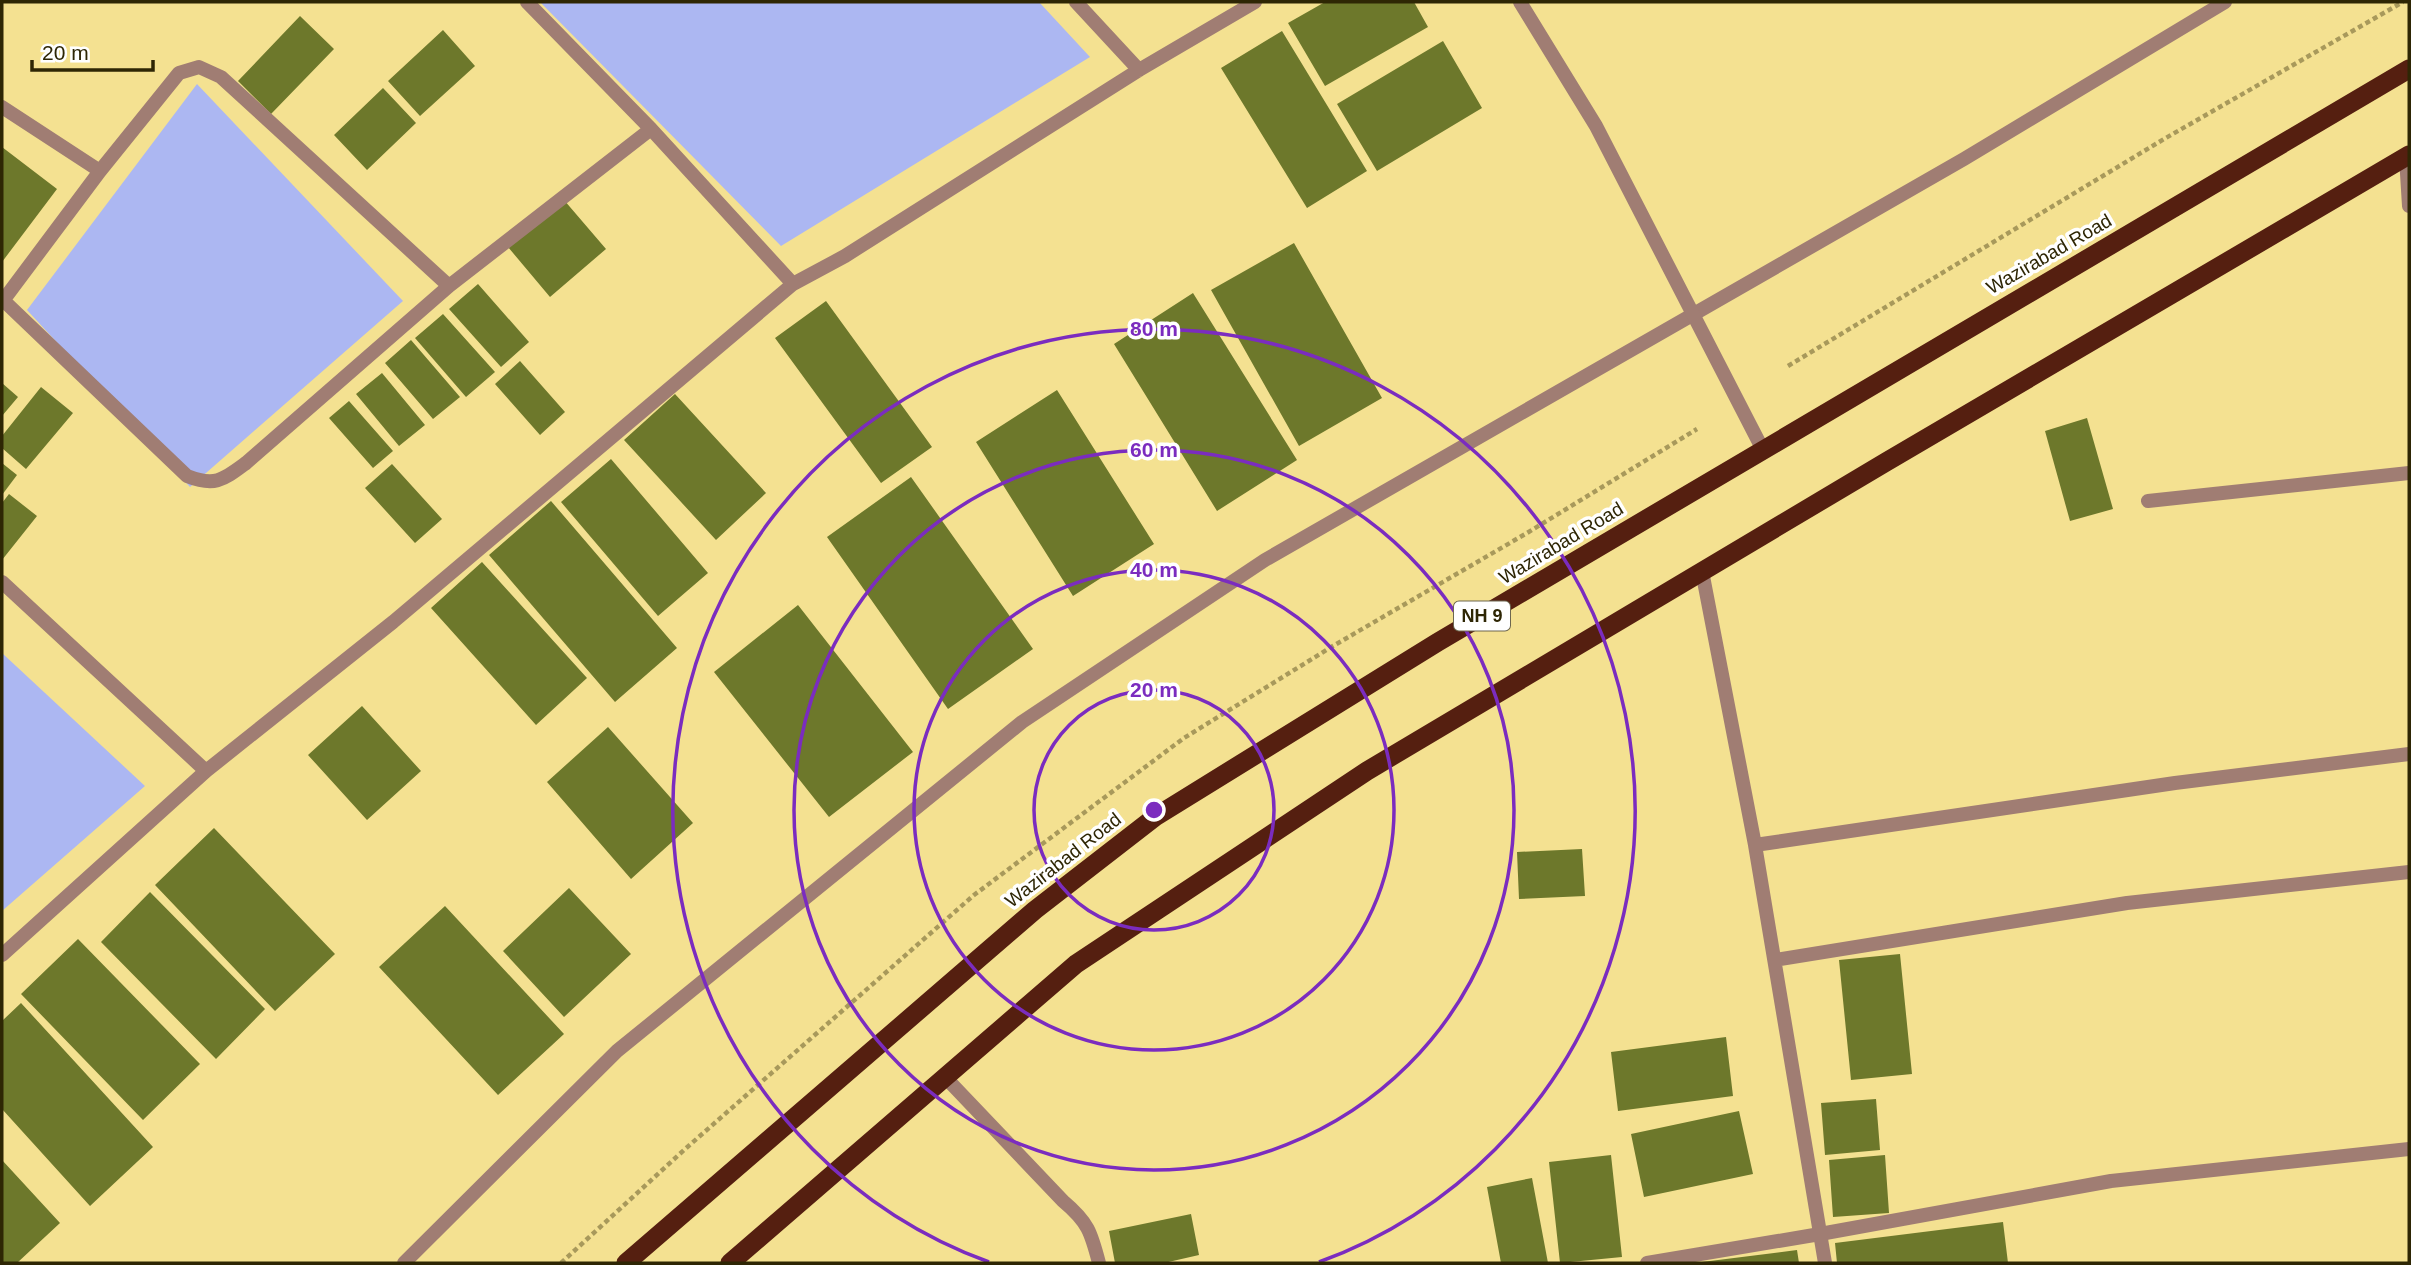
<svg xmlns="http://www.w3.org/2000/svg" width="2411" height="1265" viewBox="0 0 2411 1265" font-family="Arial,sans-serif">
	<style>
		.green { fill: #acb7f2 }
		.building { fill: #6d782b }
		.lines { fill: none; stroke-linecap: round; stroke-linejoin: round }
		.path { stroke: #a8995b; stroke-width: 4.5; stroke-dasharray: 5 3.5; stroke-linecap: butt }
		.minor { stroke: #a07d73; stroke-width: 14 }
		.tertiary { stroke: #a07d73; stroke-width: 14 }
		.trunk { stroke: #551f10; stroke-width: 19 }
		.ring { fill: none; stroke: #7b2cbf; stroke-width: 3.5 }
		.labels { text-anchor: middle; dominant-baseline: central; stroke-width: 7; stroke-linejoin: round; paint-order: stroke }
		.shield { fill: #fff; stroke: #6d674f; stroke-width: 2 }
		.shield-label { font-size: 18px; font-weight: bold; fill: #2e2604 }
		.street-label { font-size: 19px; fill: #2e2604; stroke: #fff }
		.centre { fill: #7b2cbf; stroke: #fff; stroke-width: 3.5 }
		.ring-label { font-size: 21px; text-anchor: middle; font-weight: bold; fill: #7b2cbf; stroke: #fff; stroke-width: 7; stroke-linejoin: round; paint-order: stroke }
	</style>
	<rect width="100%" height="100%" fill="#f4e191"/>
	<path class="green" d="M540,2H1039L1090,57L781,246Z
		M197,84L403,301L190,487L27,310Z
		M2,653L145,786L2,911Z"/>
	<path class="building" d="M1325,2H1414L1428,27L1325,86L1288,23Z
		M300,16L334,49L271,114L238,81Z
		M443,30L475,66L420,116L388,81Z
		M1282,31L1367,171L1307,208L1221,68Z
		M1443,41L1482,108L1377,171L1337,104Z
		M383,88L416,123L367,170L334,135Z
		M2,147L57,189L2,262Z
		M564,200L606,249L550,297L508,247Z
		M1294,243L1382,398L1299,446L1211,290Z
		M478,284L529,342L501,367L449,309Z
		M1193,293L1297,460L1217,511L1114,344Z
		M826,301L932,447L881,483L775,338Z
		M443,314L495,372L466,397L415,338Z
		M411,340L460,397L433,419L385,363Z
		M520,361L565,412L540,435L495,384Z
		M382,373L425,425L399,446L356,394Z
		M2,383L18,397L2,416Z
		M41,387L73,413L26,469L2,448V436Z
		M1057,390L1154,544L1073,596L976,442Z
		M675,394L766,493L716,540L624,440Z
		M349,401L393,451L373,468L329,418Z
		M2087,418L2113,509L2070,521L2045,431Z
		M611,459L708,573L658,616L561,502Z
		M2,463L17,475L2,495Z
		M392,464L442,519L415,543L365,488Z
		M911,477L1033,649L948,709L827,537Z
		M9,494L37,516L2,560V503Z
		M551,501L677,648L615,702L489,555Z
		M482,562L587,678L536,725L431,608Z
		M798,605L913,752L829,817L714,672Z
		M362,706L421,771L367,820L308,755Z
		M608,727L693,823L631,879L547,782Z
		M214,828L335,954L275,1011L155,885Z
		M1582,849L1585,896L1519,899L1517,852Z
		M569,888L631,954L564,1017L503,951Z
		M150,892L265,1009L216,1059L101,942Z
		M445,906L564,1034L498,1095L379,967Z
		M78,939L200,1064L143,1120L21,994Z
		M1900,954L1912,1074L1851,1080L1839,960Z
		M21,1003L153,1147L90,1206L2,1109V1021Z
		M1726,1037L1733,1096L1618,1111L1611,1052Z
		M1876,1099L1880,1150L1825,1155L1821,1103Z
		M1739,1111L1753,1174L1644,1197L1631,1134Z
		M1611,1155L1622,1257L1560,1263L1549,1162Z
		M1885,1155L1889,1213L1833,1217L1829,1160Z
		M2,1160L60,1223L17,1263H2Z
		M1532,1178L1548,1263H1501L1487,1187Z
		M1191,1214L1199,1255L1164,1263H1115L1109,1231Z
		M2003,1222L2008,1263H1837L1835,1243Z
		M1797,1250L1799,1263H1702V1262Z"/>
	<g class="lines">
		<path class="path" d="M1788,366L2164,139L2403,2
			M561,1263L684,1150L974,895L1184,738L1333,646L1527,533L1697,429"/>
		<path class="minor" d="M527,2L651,129L793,284
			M1076,2L1139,70
			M2,107L100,171
			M2406,157L2409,206
			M3,300L187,476C215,487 223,480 246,463L449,286L651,129
			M2,302L100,171L179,73L199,67L221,77L449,286
			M2148,501L2409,473
			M1702,571L1755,845L1825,1263
			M2,582L206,771
			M1755,845L2175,783L2409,754
			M2,955L206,771L393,622L793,284L845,256L1139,70L1255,2
			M1775,960L2127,903L2409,872
			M945,1077L1063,1201C1088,1222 1091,1232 1099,1263
			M404,1263L617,1051L1022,722L1265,560L1964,159L2225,2
			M1647,1263L1820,1234L2111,1181L2409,1149"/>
		<path class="tertiary" d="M1520,2L1596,126L1763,450"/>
		<path class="trunk" d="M626,1263L1035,910L1155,817L1438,642L2409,69
			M730,1263L1076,964L1367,771L1886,462L2409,155"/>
	</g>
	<g class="ring">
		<circle cx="1154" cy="810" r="120"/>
		<circle cx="1154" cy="810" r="240"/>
		<circle cx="1154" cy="810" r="360"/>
		<path d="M989 1262A481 481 0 1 1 1319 1262"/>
	</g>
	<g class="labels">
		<rect class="shield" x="1454" y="601.5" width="56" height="29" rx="5"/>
		<g class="shield-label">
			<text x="1482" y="616">NH 9</text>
		</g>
		<g class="street-label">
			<text transform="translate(2049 254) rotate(-30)">Wazirabad Road</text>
			<text transform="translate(1561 543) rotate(-31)">Wazirabad Road</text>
			<text transform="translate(1063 860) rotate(-38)">Wazirabad Road</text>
		</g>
	</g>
	<circle cx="1154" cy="810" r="10" class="centre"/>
	<g class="ring-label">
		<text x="1154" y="336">80 m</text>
		<text x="1154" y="457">60 m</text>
		<text x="1154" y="577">40 m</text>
		<text x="1154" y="697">20 m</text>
	</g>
	<rect width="2411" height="1265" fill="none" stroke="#2e2604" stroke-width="7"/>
	<path d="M32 60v10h121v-10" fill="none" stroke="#2e2604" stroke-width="3.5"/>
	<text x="42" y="60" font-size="21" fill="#2e2604" stroke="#ffffff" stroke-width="5" paint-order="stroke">20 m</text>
</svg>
